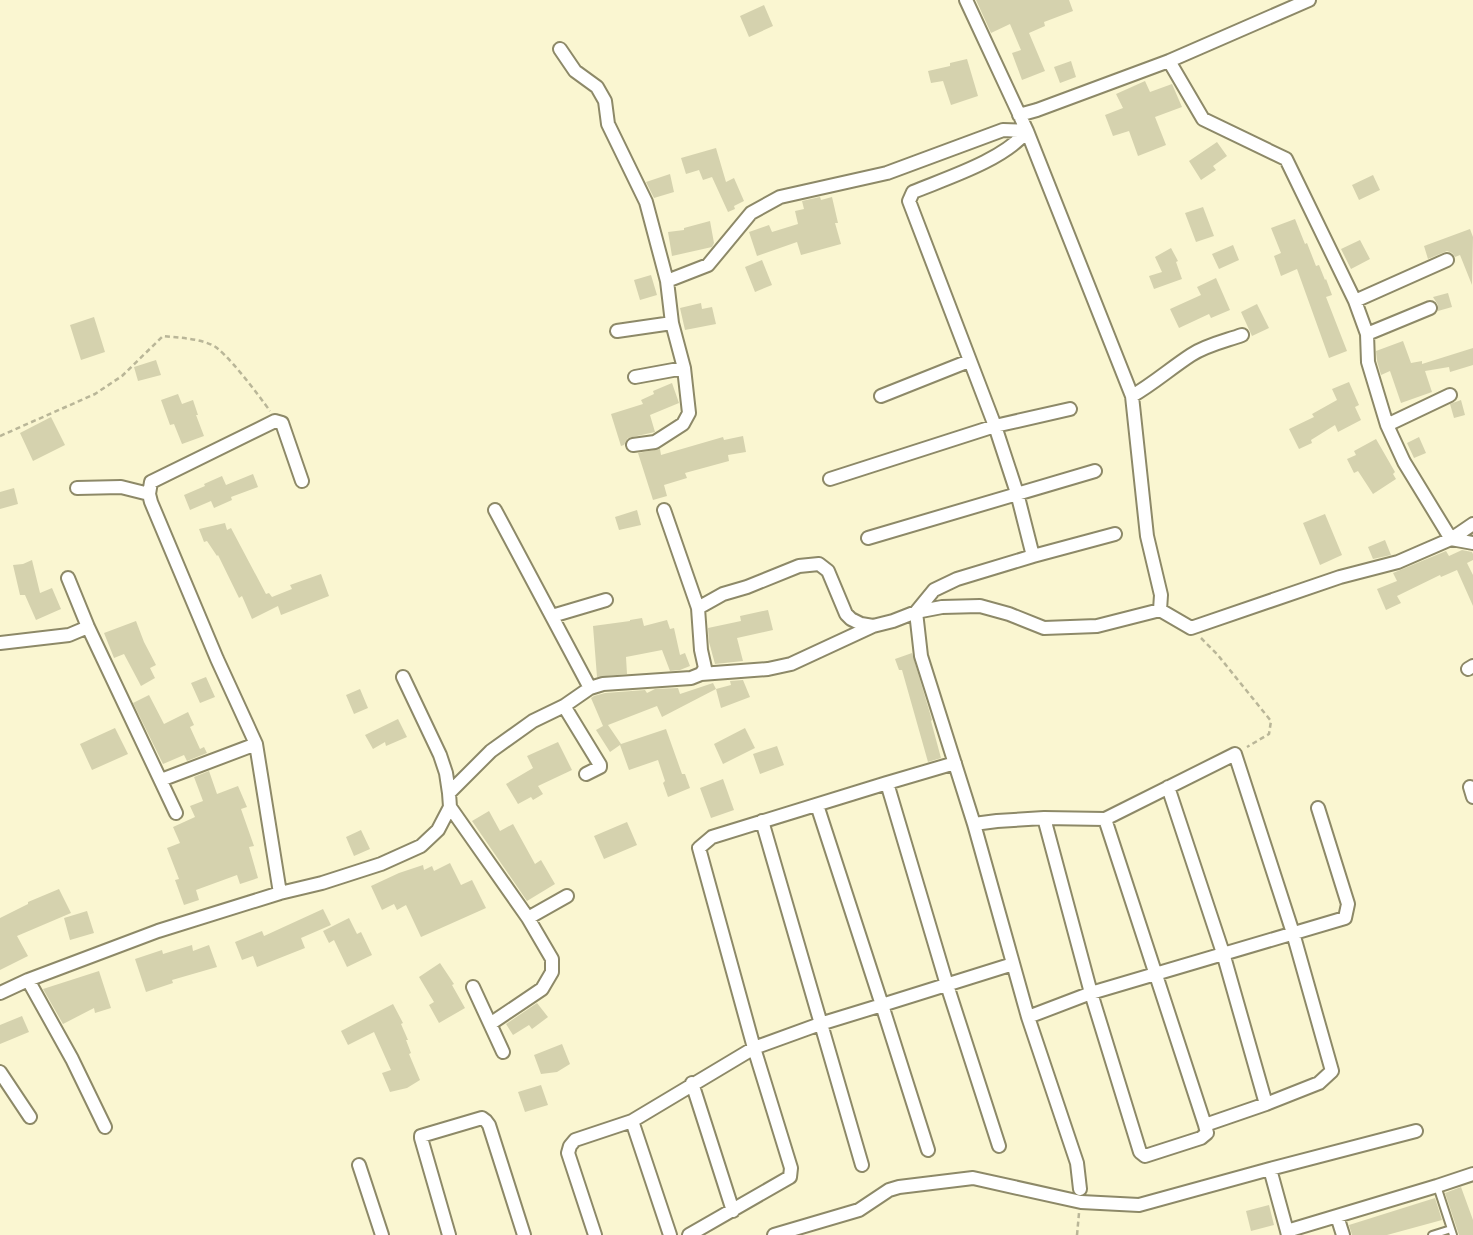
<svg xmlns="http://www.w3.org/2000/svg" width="1473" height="1235" viewBox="0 0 1473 1235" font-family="'Open Sans',sans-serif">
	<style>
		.building { fill: #d5d2ae }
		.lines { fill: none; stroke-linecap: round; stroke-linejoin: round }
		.service-casing { stroke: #8d8968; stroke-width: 10 }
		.minor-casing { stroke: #8d8968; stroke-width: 16 }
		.path { stroke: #b9b698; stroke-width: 2.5; stroke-dasharray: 5 3.5; stroke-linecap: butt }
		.service { stroke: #fff; stroke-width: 6 }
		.minor { stroke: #fff; stroke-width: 12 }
	</style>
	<rect width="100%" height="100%" fill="#faf6d1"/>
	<path class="building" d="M976,0H1069L1073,11L1044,22L1045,26L1029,33L1045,71L1022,80L1012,53L1021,50L1010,24L991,33Z
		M764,5L773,26L749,37L740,16Z
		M967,59L978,96L951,105L943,81L931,83L928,71L950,66V63Z
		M1071,61L1076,77L1060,83L1054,67Z
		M1145,81L1150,92L1172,84L1182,107L1155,117L1166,145L1138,156L1129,131L1113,136L1105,115L1123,108L1116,94Z
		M1217,142L1227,156L1213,166L1216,170L1201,180L1189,161Z
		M716,148L726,182L734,178L744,201L734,206L735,209L728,212L712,177L703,180L699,170L686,174L681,158Z
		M670,174L674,192L654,198L646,182Z
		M1373,175L1380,190L1359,200L1352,185Z
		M820,197L821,200L832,197L838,223H835L841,244L801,255L797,242L757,256L749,232L769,225L772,232L798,224L795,211L804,209L802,201Z
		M1203,207L1214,236L1196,242L1185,213Z
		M1295,219L1305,244L1307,243L1316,266L1319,265L1325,280L1326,279L1332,295L1326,297L1347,351L1329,358L1297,269L1281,276L1274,256L1281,253L1271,228Z
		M710,221L714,243L712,247L672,256L668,232L684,230V228Z
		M1470,229L1473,237L1472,285L1460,255L1455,257L1452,253L1447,251L1428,259L1424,246Z
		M1360,240L1370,259L1351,269L1341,249Z
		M1233,245L1239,260L1219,269L1212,254Z
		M1171,248L1178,261L1176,262L1182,279L1154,289L1149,276L1162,272L1155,257Z
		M762,260L772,285L755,292L745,267Z
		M651,275L657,295L640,300L634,280Z
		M1216,278L1230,310L1211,318L1209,314L1179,328L1170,309L1201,295L1197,287Z
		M1448,293L1452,307L1438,311V305L1433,297Z
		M701,303L702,309L712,307L716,324L685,330L680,308Z
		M1257,304L1269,328L1252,336L1241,312Z
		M94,317L105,352L81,360L70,325Z
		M1403,341L1411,363L1422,361V364L1473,348V365L1450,372L1449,367L1425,371L1432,392L1401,403L1390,371L1381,375L1377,361L1376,351Z
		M156,360L161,375L138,381L134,367Z
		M1349,382L1359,405L1355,407L1361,420L1338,432L1335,425L1311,440L1312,443L1299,449L1289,429L1314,417L1312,414L1337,400L1332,389Z
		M672,383L679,403L650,415L655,432L628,438L624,445L621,446L611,414L643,404L641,400L654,394L653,391Z
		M178,394L182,404L193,400L198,415H196L204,436L182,444L174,424L170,425L161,400Z
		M1461,400L1465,415L1454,418L1450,404Z
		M51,417L65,445L33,461L20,433Z
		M743,436L746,452L728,455L729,461L685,473L687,478L664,485L667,496L653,500L638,453L660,449L661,455L723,437L724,440Z
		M1419,437L1426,453L1414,458L1407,443Z
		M1376,439L1395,472L1393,474L1396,479L1373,494L1358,471L1354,473L1347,459L1356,455L1354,451Z
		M253,474L258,487L231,497L232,500L214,508L211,501L190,510L184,495L205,486L204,484L222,476L226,485Z
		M14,488L18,504L0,509V492Z
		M637,510L641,525L619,530L615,517Z
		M1325,514L1342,555L1320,565L1303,523Z
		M225,523L227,530L231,528L266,594L269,593L272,597L292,589L290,585L321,574L329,596L281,615L278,606L252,619L242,596L239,598L218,555L217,556L207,541L204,542L199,529Z
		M1385,540L1391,555L1373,559L1368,547Z
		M1462,550L1472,552L1473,554V560L1467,563L1473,575V606L1457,570L1441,577L1440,575L1397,596L1401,603L1386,610L1377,589L1397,581L1393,573L1446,551L1449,556Z
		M32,560L40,593L52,588L61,609L36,620L25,595H20L13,565L23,564Z
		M768,610L773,630L737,638L743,661L715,664L709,642L708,628L741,621L740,616Z
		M642,618L644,626L667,620L670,629L674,628L680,655L685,653L690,666L680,670L670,671L662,650L626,657L627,674L597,677L593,626L630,621V620Z
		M136,621L144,642L156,665L150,668L155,678L141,686L124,654L114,658L104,633Z
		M912,653L932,720L931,721L941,758L928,762L902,670H899L895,659Z
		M206,677L215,697L200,703L191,683Z
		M743,680L750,697L721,708L716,689L731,685L730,681Z
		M713,683L716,689L662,717L657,706L608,725L621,744L666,729L682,774H685L690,788L668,797L663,783L665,781L658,760L629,770L620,745L610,752L596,730L603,726L591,698L594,696L605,693L645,690L647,693L655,689L678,688L680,694Z
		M360,689L368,708L354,714L346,695Z
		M149,695L164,724L188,712L194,725L190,727L200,749L204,747L207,753L187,761L184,755L163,764L133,703Z
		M398,719L407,737L386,746L385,742L373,749L365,735Z
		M115,728L128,754L92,770L80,744Z
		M745,728L755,748L723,764L714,744Z
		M558,742L572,770L538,786L543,794L533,800L531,797L518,804L506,784L533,768L527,756Z
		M777,746L784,765L760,774L753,754Z
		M209,771L217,794L238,786L247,807L241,809L254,846L249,847L258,878L240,884L237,875L196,890L199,900L184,905L175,880L179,879L167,848L180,843L173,827L195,817L190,806L203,801L194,777Z
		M723,779L734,810L711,818L700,788Z
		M489,811L500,831L513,824L535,864L541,860L555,884L527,901L472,821Z
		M627,822L637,845L604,859L594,836Z
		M361,830L370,849L354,856L346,837Z
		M450,863L461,885L472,880L486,908L421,937L406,905L397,910L394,904L382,910L371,886L399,873L423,865L424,870L432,866L434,871Z
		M59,889L71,913L17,936L28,956L0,970V918L28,904V902Z
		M323,909L331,925L301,938L305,948L257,967L253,956L242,960L235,942L262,931L264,936Z
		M87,911L94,933L70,940L64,918Z
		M349,918L357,934L361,932L372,955L347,967L334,940L329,943L323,931Z
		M192,945L193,951L209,945L217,967L172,980L173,983L146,992L135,959L162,950L163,954Z
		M440,963L454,984L452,985L465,1008L439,1023L429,1005L434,1002L419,977Z
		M99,971L111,1008L95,1013L94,1008L63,1024L43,989Z
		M537,1003L548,1017L532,1029L529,1025L513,1035L506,1024Z
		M393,1004L403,1023L401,1024L408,1040H406L411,1053L409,1054L420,1080L407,1088L390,1092L382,1073L391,1070L374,1032L348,1045L341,1031Z
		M22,1016L29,1032L0,1044V1025Z
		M562,1044L570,1064L557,1072L541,1074L534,1055Z
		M541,1085L548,1105L525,1112L518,1092Z
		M1461,1187L1473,1220V1235H1459L1445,1193Z
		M1435,1198L1442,1220L1387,1235H1352L1349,1225Z
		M1269,1205L1274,1225L1251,1231L1246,1211Z"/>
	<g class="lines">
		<defs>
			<path id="service" d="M1437,1186L1453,1235
				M1432,1235L1451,1229"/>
			<path id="minor" d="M966,0L1027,131C1004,160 947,178 913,192L909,201L995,426L1017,493L1033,556L957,579L934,590L916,612L921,656L974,824L1028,1017L1077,1163L1080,1189
				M560,49L575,71L597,87L605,101L608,124L646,202L667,281
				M1169,61L1203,119L1286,159L1355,301L1367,334L1368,362L1387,425L1404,462L1451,539L1473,524
				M1019,115L1037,110L1169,61L1309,0
				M1355,301L1447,260
				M617,331L672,323
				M1367,334L1430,308
				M635,377L684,368
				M881,396L969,361
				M1132,396C1153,384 1171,368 1191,355C1206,345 1225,341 1242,335
				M1387,425L1450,395
				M633,445L655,442L683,424L689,413L684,368L672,323L667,281L708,265L751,213L780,197L887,173L1003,130L1027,131L1132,396L1147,536L1161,595L1160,610
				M830,479L995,426L1070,409
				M77,488L121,487L149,494
				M495,510L590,688
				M664,510L698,608
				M868,538L1095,471
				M1033,556L1115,534
				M68,578L88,627L176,813
				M552,616L606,600
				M0,643L69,635L88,627
				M1468,669L1473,666
				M701,674L768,669L791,664L873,626
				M403,677L440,755L446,773L449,793
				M564,706L600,765V767L586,774
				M955,763L887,783L947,985L999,1146
				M161,780L256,744
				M1168,787L1223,953L1266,1104
				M1470,787L1473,797
				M817,805L882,1005L1013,964
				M450,807L528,918L552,959V972L542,989L490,1024
				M1044,818L1091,993L1345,918L1348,904L1318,808
				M1105,819L1205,1125
				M762,821L862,1165
				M974,824L997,821L1044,818L1105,819L1235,754L1293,933L1332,1071L1319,1083L1266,1104L1205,1125L1207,1133L1201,1138L1145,1156L1140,1152L1091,993L1028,1017
				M280,893L256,744L217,659L151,502L149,494L151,482L275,421L282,423L302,481
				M528,918L567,896
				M28,980L72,1059L105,1127
				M473,987L503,1052
				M0,993L28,980L158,931L280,893L322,883L381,864L421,846L438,830L450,807L449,793L491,751L533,721L564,706L590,688L603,684L691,678L701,674L705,668L701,650L698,608L723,594L747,587L799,566L819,564L828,571L846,614L851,619L861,624L873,626L893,621L916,612L942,607L980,606L1009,614L1044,628L1097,626L1160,610L1191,628L1340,577L1398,562L1451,539L1473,543
				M0,1072L30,1117
				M692,1083L733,1211
				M632,1121L670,1235
				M359,1165L382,1235
				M1270,1169L1416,1131
				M1337,1216L1343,1235
				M449,1235L421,1138V1136L482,1118L486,1121L489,1125L524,1235
				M595,1235L568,1153L570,1146L575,1140L632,1121L754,1048L820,1024L882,1005L928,1150
				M689,1235L790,1177L791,1168L754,1048L699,848L712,837L887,783
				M774,1235L859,1210L889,1190L899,1187L973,1178L1081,1202L1139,1205L1270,1169L1287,1231
				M1288,1235L1287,1231L1437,1186L1473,1174"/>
		</defs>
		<use href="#service" class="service-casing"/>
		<use href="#minor" class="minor-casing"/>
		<path class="path" d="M0,436L95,394L122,376L163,336C180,338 197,338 212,345C225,350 260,397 270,411
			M1201,638L1217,654L1271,721L1269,734L1247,747
			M1077,1235L1079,1213"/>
		<use href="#service" class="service"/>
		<use href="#minor" class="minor"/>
	</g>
</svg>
